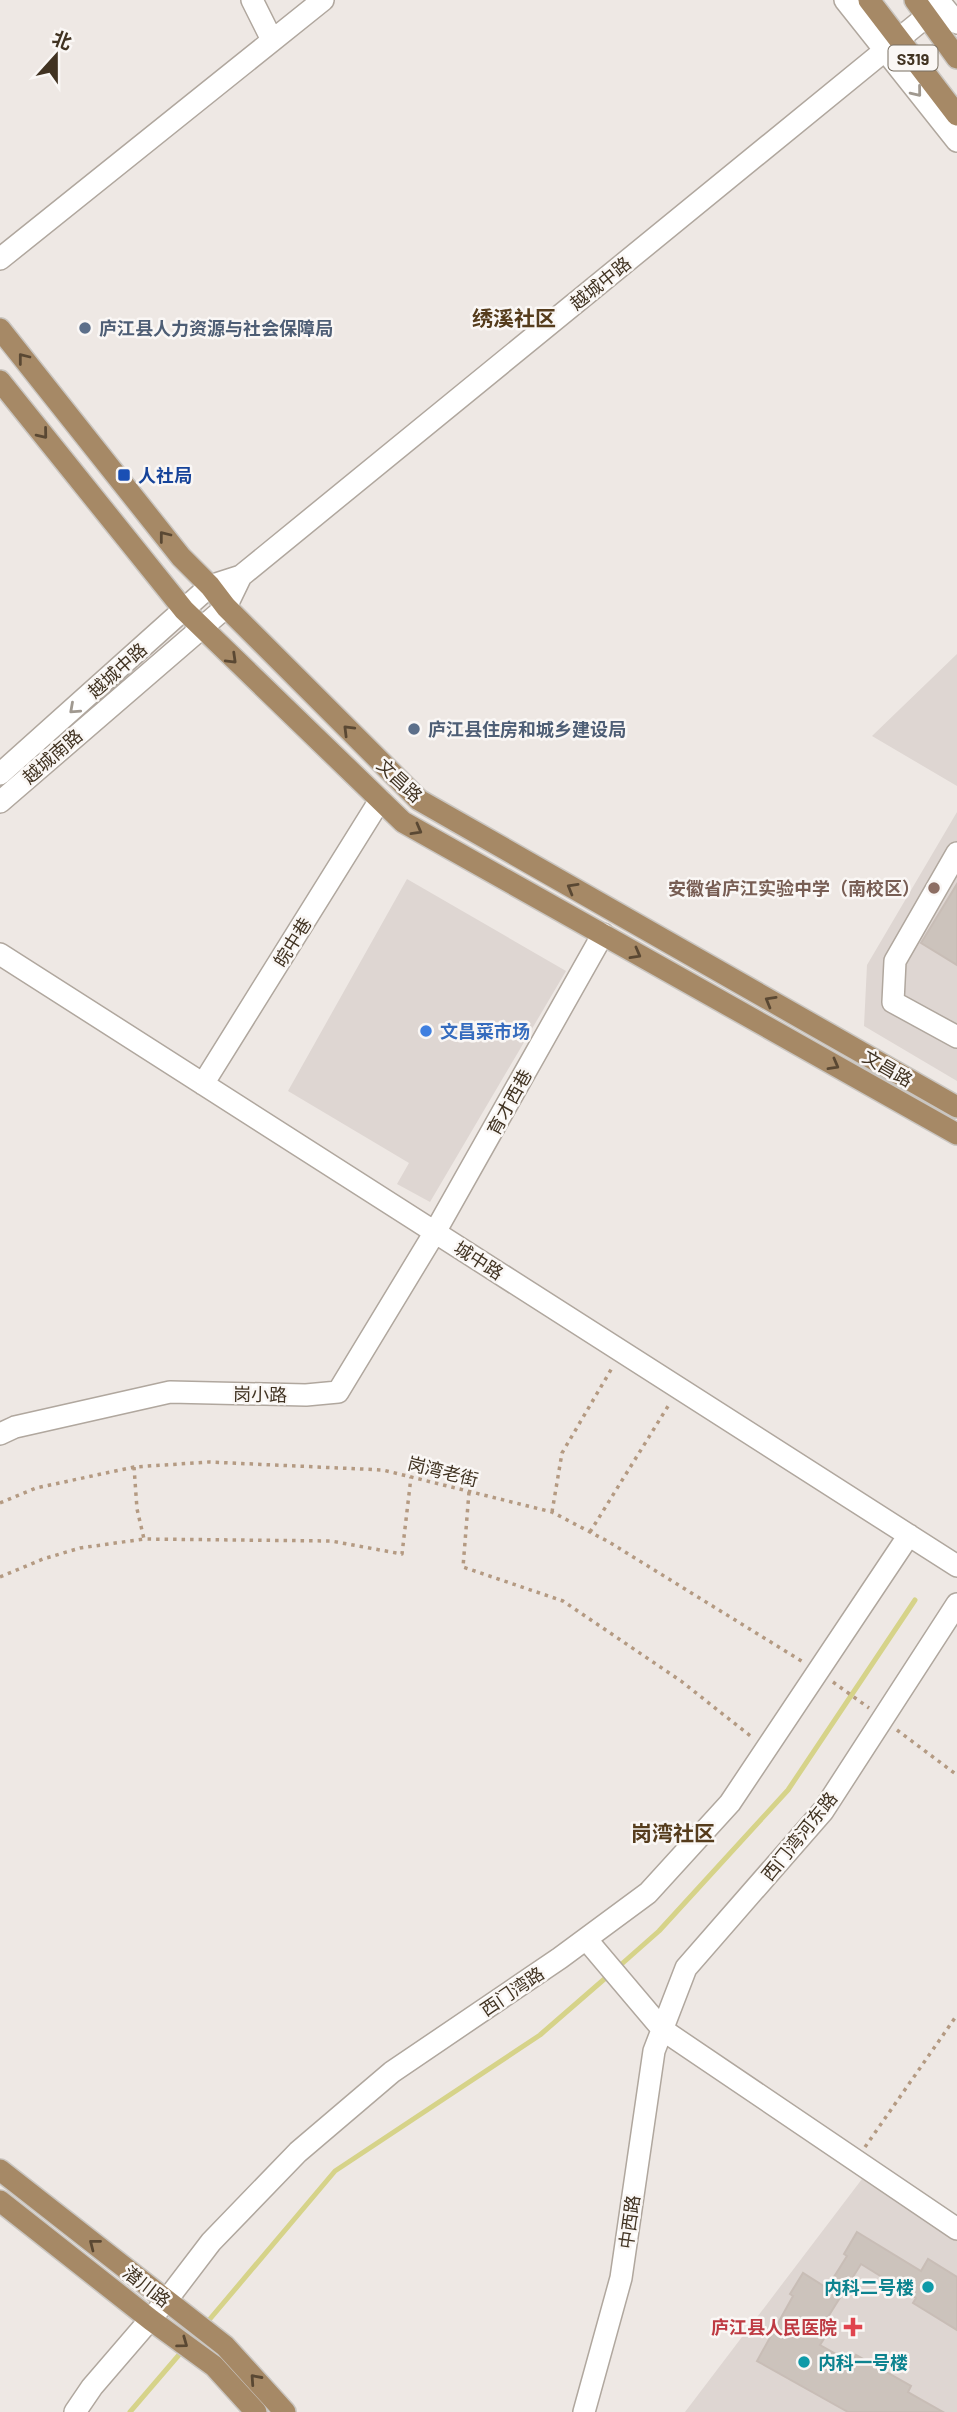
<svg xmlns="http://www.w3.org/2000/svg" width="957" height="2412" viewBox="0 0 957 2412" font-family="Barlow,'Noto Sans SC',sans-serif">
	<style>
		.built { fill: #ded6d2 }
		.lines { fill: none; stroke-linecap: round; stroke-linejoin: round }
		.stream { stroke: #d6d389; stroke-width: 5 }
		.building { fill: #ccc3bc; stroke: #c8bdb6; stroke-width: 2 }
		.minor-casing { stroke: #b0a79e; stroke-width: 24 }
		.major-casing { stroke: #cac6c1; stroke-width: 24 }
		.path { stroke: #b49a82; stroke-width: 3.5; stroke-dasharray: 3.5 5; stroke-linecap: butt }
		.minor { stroke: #fff; stroke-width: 21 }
		.major { stroke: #a68966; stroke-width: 21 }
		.oneway { stroke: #a09990 }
		.oneway2 { stroke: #5a4833 }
		.service-dot { fill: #5c6f8a; stroke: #faf7f5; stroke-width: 2.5 }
		.transit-dot { fill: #1a4fb4; stroke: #faf7f5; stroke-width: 2.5 }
		.education-dot { fill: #8d6e63; stroke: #faf7f5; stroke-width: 2.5 }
		.shop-dot { fill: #3f7fe0; stroke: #faf7f5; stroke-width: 2.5 }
		.culture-dot { fill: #0f9aa8; stroke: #faf7f5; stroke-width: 2.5 }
		.health-dot { fill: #e0444e; stroke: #faf7f5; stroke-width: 2.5 }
		.labels { text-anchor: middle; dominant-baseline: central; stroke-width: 5; stroke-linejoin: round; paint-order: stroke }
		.shield { fill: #faf7f5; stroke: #786e61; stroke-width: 2 }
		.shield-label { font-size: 16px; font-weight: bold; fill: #413322 }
		.street-label { font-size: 18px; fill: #413322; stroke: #faf7f5 }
		.service-label { font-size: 18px; font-weight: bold; fill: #4e5e75; stroke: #faf7f5; text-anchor: start }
		.transit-label { font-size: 18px; font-weight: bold; fill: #164399; stroke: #faf7f5; text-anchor: start }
		.education-label { font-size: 18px; font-weight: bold; fill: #785e54; stroke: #faf7f5; text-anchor: end }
		.shop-label { font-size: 18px; font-weight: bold; fill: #366cbe; stroke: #faf7f5; text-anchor: start }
		.culture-label { font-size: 18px; font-weight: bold; fill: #0d838f; stroke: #faf7f5; text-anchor: end }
		.health-label { font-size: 18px; font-weight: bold; fill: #be3a42; stroke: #faf7f5; text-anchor: end }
		.quarter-label { font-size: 21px; font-weight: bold; fill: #553c1c; stroke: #faf7f5 }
	</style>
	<rect width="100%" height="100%" fill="#eee8e4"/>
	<path class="built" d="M957,654V786L872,736Z
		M957,812V1081L864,1026L867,965Z
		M407,879L566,971L430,1202L397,1184L409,1163L288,1091Z
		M862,2179L957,2241V2412H685Z"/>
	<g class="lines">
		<path class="stream" d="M616,1969L659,1931L788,1790L915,1600
			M204,2326L335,2171L540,2035L609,1975
			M130,2412L184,2349"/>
	</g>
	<path class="building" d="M957,884V965L921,943Z
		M857,2232L921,2271L928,2259L957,2277V2330L913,2303L916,2298L861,2264L818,2333L825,2337L820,2345L852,2363L856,2355L911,2386L908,2392L943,2412H848L757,2361L793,2296L790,2294L803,2273L827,2288L847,2256L844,2254Z"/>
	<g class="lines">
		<defs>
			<path id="minor" d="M252,0L272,40
				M845,0L957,141
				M938,0L957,23
				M0,259L323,0
				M0,774L210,586L241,576L927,16L940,0
				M0,802L226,607L241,576
				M957,853L895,961L893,1002L957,1037
				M0,954L957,1566
				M203,1084L380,800
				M0,1434L15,1427L170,1392L306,1395L338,1392L435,1232L603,934
				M586,1939L663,2030L957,2229
				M75,2412L92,2387L166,2301L211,2242L298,2152L392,2072L560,1958L648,1893L730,1803L909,1535
				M584,2412L621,2278L654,2051L686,1968L823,1811L957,1604"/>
			<path id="major" d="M869,0L957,115
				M915,0L957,58
				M0,329L181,557L210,586L226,607L419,800L957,1107
				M0,381L184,610L403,822L957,1134
				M0,2170L225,2346L285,2412
				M0,2201L151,2320L214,2366L256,2412"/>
		</defs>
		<use href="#minor" class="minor-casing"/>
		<use href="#major" class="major-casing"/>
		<path class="path" d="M134,1467L137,1509L144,1539L331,1541L402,1554L411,1477
			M469,1492L463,1567L563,1601L681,1681L753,1738
			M0,1503L36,1488L134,1467L209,1462L383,1470L552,1512L609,1542L803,1662
			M552,1512L562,1453L612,1368
			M590,1532L670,1403
			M0,1577L43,1559L80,1548L144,1539
			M833,1682L869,1708
			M897,1730L957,1775
			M865,2147L957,2015"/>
		<use href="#minor" class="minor"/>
		<use href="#major" class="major"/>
	</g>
	<defs><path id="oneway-chevron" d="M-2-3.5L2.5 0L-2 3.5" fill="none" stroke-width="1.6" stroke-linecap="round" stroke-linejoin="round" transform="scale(1.75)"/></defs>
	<g class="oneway">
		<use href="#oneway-chevron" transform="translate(917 92) rotate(51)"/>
		<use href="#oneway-chevron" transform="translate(74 709) rotate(138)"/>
	</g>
	<g class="oneway2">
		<use href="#oneway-chevron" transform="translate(23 358) rotate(-128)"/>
		<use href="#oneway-chevron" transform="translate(43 434) rotate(51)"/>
		<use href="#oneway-chevron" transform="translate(164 536) rotate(-128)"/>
		<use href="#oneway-chevron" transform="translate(232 659) rotate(44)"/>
		<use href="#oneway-chevron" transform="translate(348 730) rotate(-135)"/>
		<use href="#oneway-chevron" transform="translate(417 830) rotate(29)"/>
		<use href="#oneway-chevron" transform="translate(572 888) rotate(-150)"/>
		<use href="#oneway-chevron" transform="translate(636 954) rotate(29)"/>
		<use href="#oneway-chevron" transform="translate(770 1001) rotate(-150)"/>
		<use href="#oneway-chevron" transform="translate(834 1065) rotate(29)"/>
		<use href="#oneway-chevron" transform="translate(94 2244) rotate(-142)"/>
		<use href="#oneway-chevron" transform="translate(183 2343) rotate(36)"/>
		<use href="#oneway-chevron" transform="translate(255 2379) rotate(-132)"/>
	</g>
	<g class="service-dot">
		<circle cx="85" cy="328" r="7"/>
		<circle cx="414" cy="729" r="7"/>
	</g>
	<rect class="transit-dot" x="117" y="468" width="14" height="14" rx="3.5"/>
	<circle class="education-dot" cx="934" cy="888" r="7"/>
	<circle class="shop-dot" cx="426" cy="1031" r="7"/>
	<g class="culture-dot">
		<circle cx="928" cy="2287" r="7"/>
		<circle cx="804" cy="2362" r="7"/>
	</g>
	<path class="health-dot" d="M849.5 2316.5h7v7h7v7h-7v7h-7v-7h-7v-7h7z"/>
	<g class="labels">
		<rect class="shield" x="888.5" y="45.5" width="49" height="25" rx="5"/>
		<g class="shield-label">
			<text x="913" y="58">S319</text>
		</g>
		<g class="street-label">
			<text transform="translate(600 283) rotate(-39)">越城中路</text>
			<text transform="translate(117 670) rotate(-42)">越城中路</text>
			<text transform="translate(52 756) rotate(-41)">越城南路</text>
			<text transform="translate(400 780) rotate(43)">文昌路</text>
			<text transform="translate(292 942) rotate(-58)">皖中巷</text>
			<text transform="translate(888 1068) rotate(30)">文昌路</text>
			<text transform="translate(509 1102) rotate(-61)">育才西巷</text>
			<text transform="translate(479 1260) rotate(33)">城中路</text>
			<text transform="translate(260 1394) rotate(1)">岗小路</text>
			<text transform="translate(443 1471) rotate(14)">岗湾老街</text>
			<text transform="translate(799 1836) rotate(-51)">西门湾河东路</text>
			<text transform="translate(512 1991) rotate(-34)">西门湾路</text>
			<text transform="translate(629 2222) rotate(-82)">中西路</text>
			<text transform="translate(147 2286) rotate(38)">潜川路</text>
		</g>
		<g class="service-label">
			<text x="99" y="328">庐江县人力资源与社会保障局</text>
			<text x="428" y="729">庐江县住房和城乡建设局</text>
		</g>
		<g class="transit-label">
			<text x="138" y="475">人社局</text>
		</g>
		<g class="education-label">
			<text x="920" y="888">安徽省庐江实验中学（南校区）</text>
		</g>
		<g class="shop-label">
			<text x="440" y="1031">文昌菜市场</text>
		</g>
		<g class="culture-label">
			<text x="914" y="2287">内科二号楼</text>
			<text x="818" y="2362" text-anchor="start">内科一号楼</text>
		</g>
		<g class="health-label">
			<text x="837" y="2327">庐江县人民医院</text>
		</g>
		<g class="quarter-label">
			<text x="514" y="317">绣溪社区</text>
			<text x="673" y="1832">岗湾社区</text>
		</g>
	</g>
	<g transform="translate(56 56) rotate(21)" stroke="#faf7f5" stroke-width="5" paint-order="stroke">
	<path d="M0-5L12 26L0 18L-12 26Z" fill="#413322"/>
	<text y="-10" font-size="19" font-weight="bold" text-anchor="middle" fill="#413322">北</text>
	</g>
</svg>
